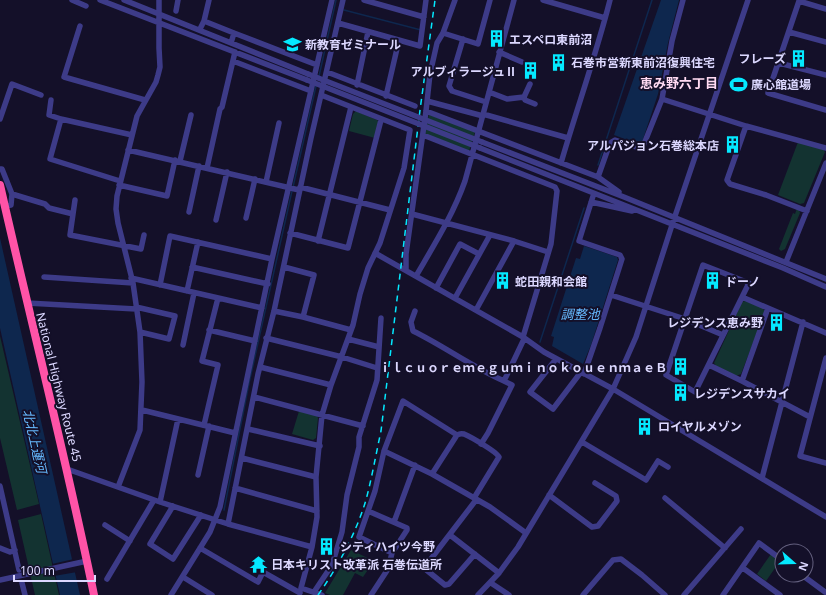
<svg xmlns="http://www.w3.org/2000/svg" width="826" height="595" viewBox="0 0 826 595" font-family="'Noto Sans','Noto Sans JP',sans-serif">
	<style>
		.green { fill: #133331 }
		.water { fill: #0e274e }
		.pier { fill: #141029 }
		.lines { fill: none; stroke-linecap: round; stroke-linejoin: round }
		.stream { stroke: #0e274e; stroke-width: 1.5 }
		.minor { stroke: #3d3b88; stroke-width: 5.5 }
		.highway { stroke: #ff53a7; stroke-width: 8 }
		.rail { stroke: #04e9ff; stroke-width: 1.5; stroke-dasharray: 6 5; stroke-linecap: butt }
		.minor-bridge { stroke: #3d3b88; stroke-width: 5.5 }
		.labels { text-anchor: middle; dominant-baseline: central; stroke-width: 4; stroke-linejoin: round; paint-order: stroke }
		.poi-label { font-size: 12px; font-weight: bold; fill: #dcd8ff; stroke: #141029; text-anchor: start }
		.street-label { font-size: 12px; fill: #dcd8ff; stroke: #141029 }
		.neighbourhood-label { font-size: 13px; font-weight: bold; fill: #ffdaf2; stroke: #141029 }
		.water-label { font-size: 13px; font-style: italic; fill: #66baff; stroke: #141029 }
	</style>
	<rect width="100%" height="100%" fill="#141029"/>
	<path class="green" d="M356,111L377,120L379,123L375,138L349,131L353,114Z
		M429,114L475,132L469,151L425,134Z
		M798,142L823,149L825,152L804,203L800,204L778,195Z
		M797,208L799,209L800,213L785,249L781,251L779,249L793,213L795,214Z
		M745,301L762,307L765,312L741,374L736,376L716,366L714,363L742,302Z
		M0,336L39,504L17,510L0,438Z
		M299,411L317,415L318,418L316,438L313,440L292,434Z
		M41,514L59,595H35L18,520Z
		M351,550L374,561L363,577L355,573L343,595H330L325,593Z
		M771,554L780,561L766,581L757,574Z"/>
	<path class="water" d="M661,0H679L668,43L658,94L641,145L614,135Z
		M0,238L80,595H60L0,328Z
		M584,246L617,257L618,260L591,345L583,364L552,346L554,337L551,336L576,258L580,259Z"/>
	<path class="pier" d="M74,559L77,572L54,576L52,564Z"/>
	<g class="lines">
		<path class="stream" d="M344,10L421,30
			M319,76L336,0
			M598,165L652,0
			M293,187L316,86
			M540,342L584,208
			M224,510L249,383L292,191"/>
		<path class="minor" d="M72,0L86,6
			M100,0L307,80
			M124,0L308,74
			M364,0L424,17
			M543,0L605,18
			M826,9L799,1L768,93L826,110
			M176,11L178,0
			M204,21L234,33
			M338,23L420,46L426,0
			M80,26L64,77L145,100
			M200,29L204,21L209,0
			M789,32L826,42
			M443,33L478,44L490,0
			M463,39L449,86L452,91L486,102
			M231,43L234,33L317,65
			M499,52L522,62
			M233,61L311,91
			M779,63L826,75
			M327,72L415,106
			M357,85L368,32
			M489,92L507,99L524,97L530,84
			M386,96L399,40
			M524,97L525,100L535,104
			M662,99L746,126L826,148
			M51,100L49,115L61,119L132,135
			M427,101L483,116
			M426,111L598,177L619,192
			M483,114L568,138
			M0,119L12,84L41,95
			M61,119L50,159L120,181
			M746,126L727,180L730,184L766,195L807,211
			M423,135L555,187L557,191L551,244L523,337
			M482,142L624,197L826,279
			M480,148L783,268L826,287
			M128,150L299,190
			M180,161L191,115
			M561,163C577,108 596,55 610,0
			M207,168L220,109L222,107L235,52
			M0,169H2L12,194L45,204L49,208L73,214
			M598,177L610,143L615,140L642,149L662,99L672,41L683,0
			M266,182L279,123
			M119,185L167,196L175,160
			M300,187L390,210
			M75,200L70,235L141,249L144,235
			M591,202L632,211
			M5,206L11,205L12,194
			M189,212L199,166
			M412,214L514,241L548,252
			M246,218L255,179
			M216,220L227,172
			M290,233L348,248L381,120
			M318,241L351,107
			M375,253L523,337L544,352L613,389L826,517
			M786,262L826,163
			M703,265L749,283L695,392L666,375Z
			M192,267L268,284
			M284,267L314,275L303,317
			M406,270V254L426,111L430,74L437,43L443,33L455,0
			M416,276C434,245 453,215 465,181L514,0
			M44,277L133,283
			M131,278L262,308
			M160,285L170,236L272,259
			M436,288L460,244L479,254
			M187,291L198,242
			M611,295L685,319L723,335
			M742,297L826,333
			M455,298L490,235
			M27,303L136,309
			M136,307L175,316L169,339L140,332
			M476,310L514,241
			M274,311L303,317L351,330
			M415,311L411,322L413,331C444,346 472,367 504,381L524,339
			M209,330L255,341
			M266,338L342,357L377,368
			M348,339L379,347
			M183,345L194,293
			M826,358L800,456L826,463
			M556,359L530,392L553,409L581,372
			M709,365L742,381L810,417
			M260,367L331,385
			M584,374L600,328L622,259L620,255L579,241L594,193
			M742,381L768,308
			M254,397L363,426
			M142,410L235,433
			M204,425L218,365L202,361L218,298
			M248,429L320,446
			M582,442L646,480L658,461L668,467
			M481,444L488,433L512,385L504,381
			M384,451L432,474L490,507L526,533
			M242,458L316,477
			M67,469L160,502L228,524L258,374L274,311L311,138L343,0
			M432,474L457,435C460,434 460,433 464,434C471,437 497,452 499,457L474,498
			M198,475L209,426
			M762,478L803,322
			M0,486L19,570
			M118,487L140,430L142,382L140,332L133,283L118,223L116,209L117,196L137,116L156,82L158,75L160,67L159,48V0
			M235,488L317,511
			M549,495L592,527L598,526L617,501L616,496L595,483
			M665,498L725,548
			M160,502L178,419
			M173,506L150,544L173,559L201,515
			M368,511L407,528V530L392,553L388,569L371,595
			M394,522L415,465
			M228,524L312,547L317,517L316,477L322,415L331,385L353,325L360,294L368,268L380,243L404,168L410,130L321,95
			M105,525L130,541
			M450,535L499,573
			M312,547L301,588L322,595
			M0,548L10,552L15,550
			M200,548L258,582L263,572L300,593
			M392,553L359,537L375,491L384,451L403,401L457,435
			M475,554L449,584L445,585L424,568L476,500
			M743,568L780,595
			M802,575L825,592
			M183,577L212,595
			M107,579L154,500
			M0,580L87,561
			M22,583L25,595
			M491,583L509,595
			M314,592L332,565L342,532L347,495L359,447V437L377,380L381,318
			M171,595L210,532L220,507L272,259L332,0
			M478,595L499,573L518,547L613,389L636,337L672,225L748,0
			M583,595L613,560L621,559L642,575L665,595
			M684,595L741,529
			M723,595L759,543L782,560"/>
		<path class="highway" d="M0,185C31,322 66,458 94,595"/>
		<path class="rail" d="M318,595C338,567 356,533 366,500C372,477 376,454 381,431L420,110L435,0"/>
		<path class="minor-bridge" d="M308,74L482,142
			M307,80L480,148"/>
	</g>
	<defs>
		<symbol id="building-bare" viewBox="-9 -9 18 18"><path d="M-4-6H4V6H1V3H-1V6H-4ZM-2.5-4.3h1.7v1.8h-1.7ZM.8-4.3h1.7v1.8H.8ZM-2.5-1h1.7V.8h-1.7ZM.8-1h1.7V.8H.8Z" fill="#04e9ff" stroke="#141029" stroke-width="2.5" paint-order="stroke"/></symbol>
		<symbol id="school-bare" viewBox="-9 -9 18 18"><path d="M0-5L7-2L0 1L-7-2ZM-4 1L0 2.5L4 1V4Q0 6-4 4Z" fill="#04e9ff" stroke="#141029" stroke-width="2.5" paint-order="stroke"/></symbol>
		<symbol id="stadium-bare" viewBox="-9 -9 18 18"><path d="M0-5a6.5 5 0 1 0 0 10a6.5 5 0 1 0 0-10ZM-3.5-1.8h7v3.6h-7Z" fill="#04e9ff" stroke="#141029" stroke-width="2.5" paint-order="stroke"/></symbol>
		<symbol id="temple-bare" viewBox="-9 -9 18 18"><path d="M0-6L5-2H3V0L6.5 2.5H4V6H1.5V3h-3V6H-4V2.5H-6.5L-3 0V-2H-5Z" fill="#04e9ff" stroke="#141029" stroke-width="2.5" paint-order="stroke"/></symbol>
	</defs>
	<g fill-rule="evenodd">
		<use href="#building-bare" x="484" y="26" width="25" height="25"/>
		<use href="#school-bare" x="280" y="32" width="25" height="25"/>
		<use href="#building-bare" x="786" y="46" width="25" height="25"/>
		<use href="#building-bare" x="546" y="50" width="25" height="25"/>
		<use href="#building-bare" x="518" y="58" width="25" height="25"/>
		<use href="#stadium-bare" x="726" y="72" width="25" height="25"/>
		<use href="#building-bare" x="720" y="132" width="25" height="25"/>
		<use href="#building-bare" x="490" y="268" width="25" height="25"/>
		<use href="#building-bare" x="700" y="268" width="25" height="25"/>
		<use href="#building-bare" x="764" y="310" width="25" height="25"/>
		<use href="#building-bare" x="668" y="354" width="25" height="25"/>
		<use href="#building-bare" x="668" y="380" width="25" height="25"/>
		<use href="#building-bare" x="632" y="414" width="25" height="25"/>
		<use href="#building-bare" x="314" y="534" width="25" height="25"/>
		<use href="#temple-bare" x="246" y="552" width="25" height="25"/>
	</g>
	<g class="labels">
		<g class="poi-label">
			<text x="509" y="39">エスペロ東前沼</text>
			<text x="305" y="44">新教育ゼミナール</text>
			<text x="786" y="58" text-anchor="end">フレーズ</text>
			<text x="571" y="62">石巻市営新東前沼復興住宅</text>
			<text x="517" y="71" text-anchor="end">アルブィラージュⅡ</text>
			<text x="751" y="84">廣心館道場</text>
			<text x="719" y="145" text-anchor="end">アルパジョン石巻総本店</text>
			<text x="515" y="281">蛇田親和会館</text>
			<text x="725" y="281">ドーノ</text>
			<text x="763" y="322" text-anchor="end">レジデンス恵み野</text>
			<text x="667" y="367" text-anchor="end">ｉｌｃｕｏｒｅｍｅｇｕｍｉｎｏｋｏｕｅｎｍａｅＢ</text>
			<text x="694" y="393">レジデンスサカイ</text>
			<text x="658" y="426">ロイヤルメゾン</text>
			<text x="340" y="546">シティハイツ今野</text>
			<text x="271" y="564">日本キリスト改革派 石巻伝道所</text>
		</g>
		<g class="street-label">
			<text transform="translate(59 387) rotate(76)">National Highway Route 45</text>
		</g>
		<g class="neighbourhood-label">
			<text x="679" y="83">恵み野六丁目</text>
		</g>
		<g class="water-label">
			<text x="580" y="314">調整池</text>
			<text transform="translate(35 441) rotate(77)">北北上運河</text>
		</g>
	</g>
	<g transform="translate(794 563) rotate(110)"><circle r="19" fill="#141029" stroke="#64607f"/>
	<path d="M0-3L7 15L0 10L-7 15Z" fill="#04e9ff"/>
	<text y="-6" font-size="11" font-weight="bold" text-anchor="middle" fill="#dcd8ff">N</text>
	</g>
	<path d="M14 575v6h81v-6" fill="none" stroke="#dcd8ff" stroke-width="2"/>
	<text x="20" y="575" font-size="12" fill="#dcd8ff" stroke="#141029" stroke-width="3" paint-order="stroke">100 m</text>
</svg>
